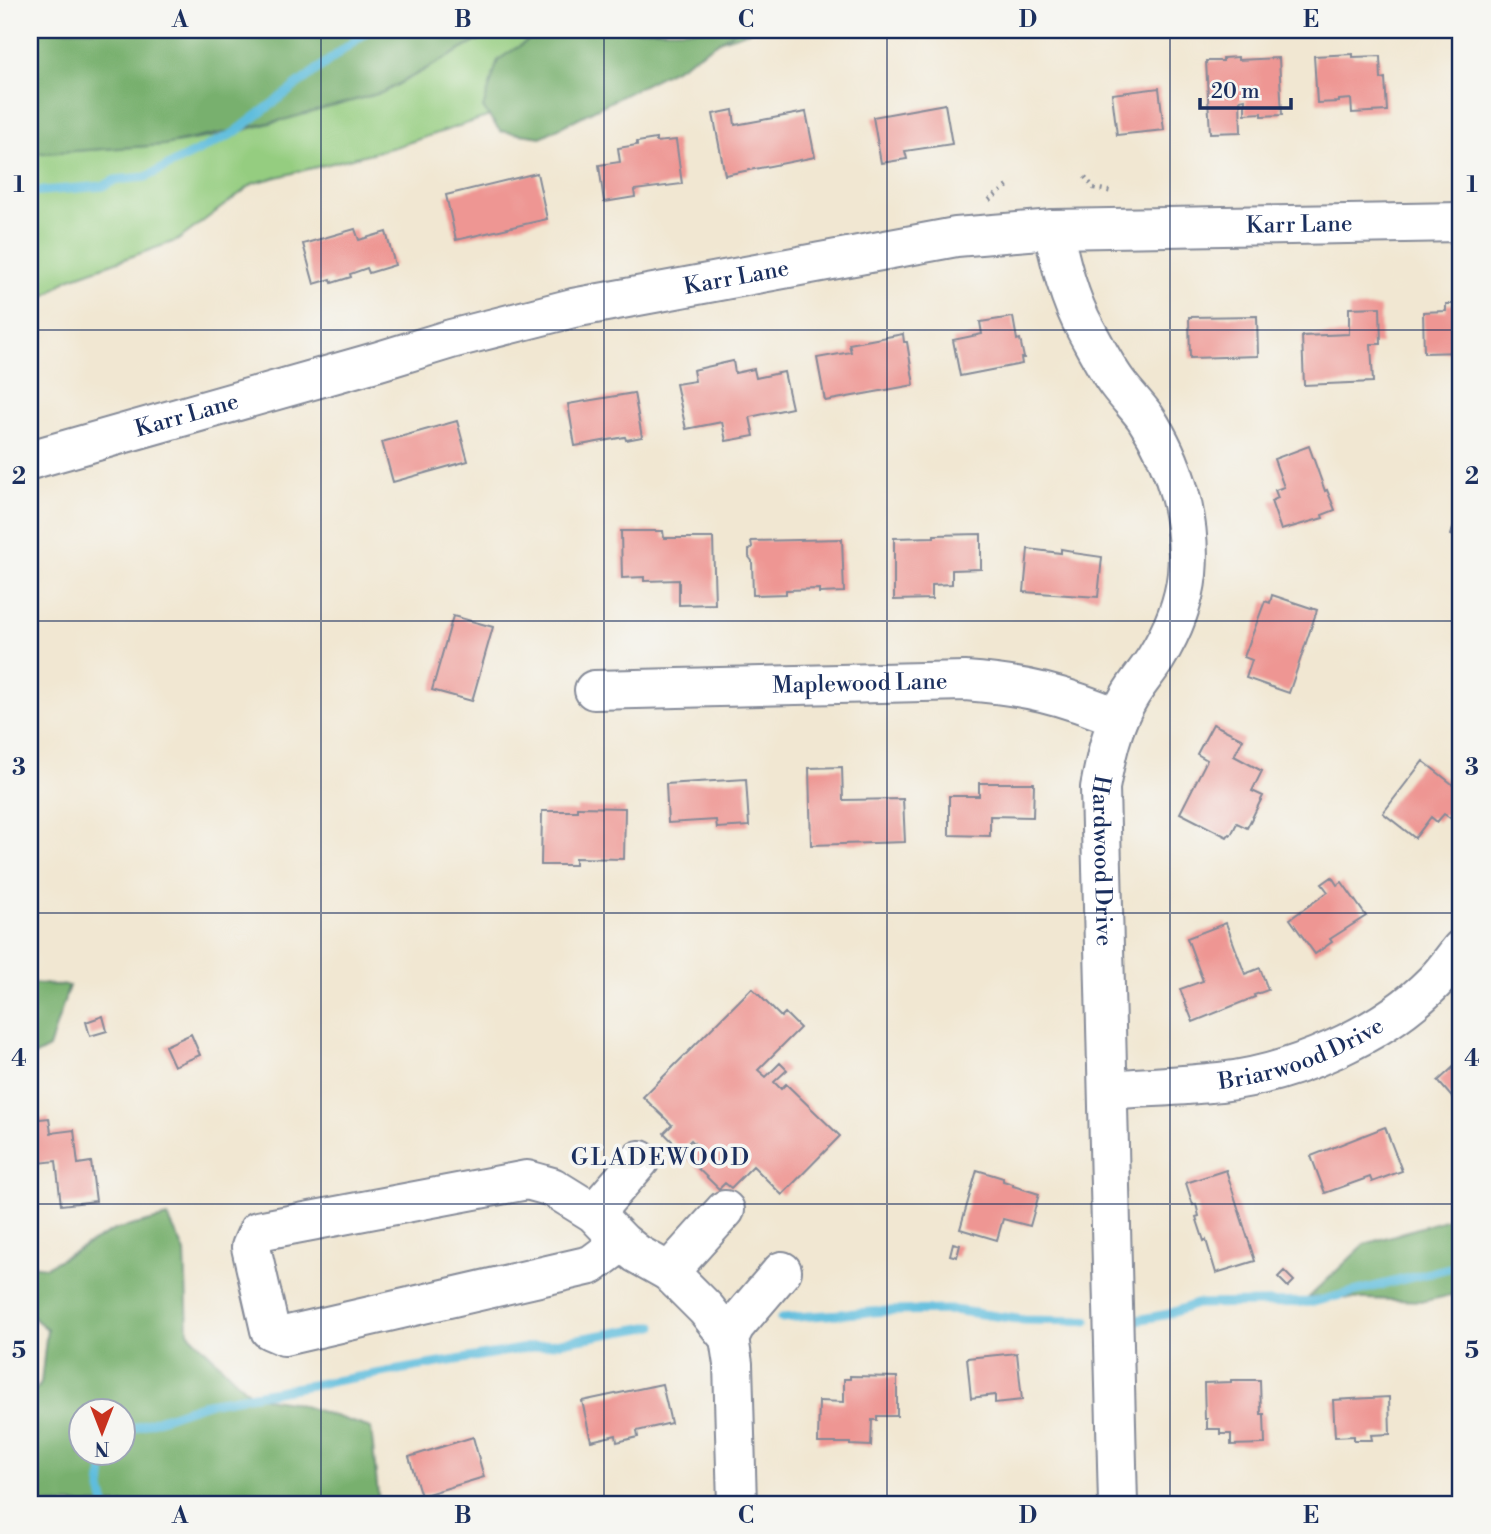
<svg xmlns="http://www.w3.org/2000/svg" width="1491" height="1534" viewBox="0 0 1491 1534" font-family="'Libre Bodoni',serif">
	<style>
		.green { fill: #95cd80; stroke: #587e6f; stroke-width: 2 }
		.forest { fill: #78b06e; stroke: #4a7066; stroke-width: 2; fill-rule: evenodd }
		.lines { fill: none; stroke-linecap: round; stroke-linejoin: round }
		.stream { stroke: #5fbddd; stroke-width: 9 }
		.building { fill: #ee9693 }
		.minor-casing { stroke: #868b98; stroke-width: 42 }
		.path { stroke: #868b98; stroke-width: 4.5; stroke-dasharray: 2 5; stroke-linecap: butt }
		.minor { stroke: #fff; stroke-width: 38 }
		.grid { fill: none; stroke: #1b2f5e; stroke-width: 2; stroke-opacity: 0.55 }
		.labels { text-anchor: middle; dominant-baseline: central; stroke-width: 7; stroke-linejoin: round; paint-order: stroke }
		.street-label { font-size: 23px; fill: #1b2f5e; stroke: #f6f6f2 }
		.neighbourhood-label { font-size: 24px; letter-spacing: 2px; fill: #1b2f5e; stroke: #f6f6f2 }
		.neatline { fill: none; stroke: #1b2f5e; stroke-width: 2.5 }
		.grid-label { font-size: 23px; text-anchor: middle; font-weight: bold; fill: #1b2f5e }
	</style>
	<rect width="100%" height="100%" fill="#f6f6f2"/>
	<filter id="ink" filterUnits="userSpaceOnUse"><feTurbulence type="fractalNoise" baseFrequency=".0143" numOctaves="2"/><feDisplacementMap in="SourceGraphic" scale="14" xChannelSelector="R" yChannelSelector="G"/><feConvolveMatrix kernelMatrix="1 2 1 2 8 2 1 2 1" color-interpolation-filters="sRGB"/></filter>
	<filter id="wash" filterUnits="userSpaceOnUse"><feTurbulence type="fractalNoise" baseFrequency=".00686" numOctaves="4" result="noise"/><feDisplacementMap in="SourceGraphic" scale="28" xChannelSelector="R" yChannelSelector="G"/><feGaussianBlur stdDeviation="1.57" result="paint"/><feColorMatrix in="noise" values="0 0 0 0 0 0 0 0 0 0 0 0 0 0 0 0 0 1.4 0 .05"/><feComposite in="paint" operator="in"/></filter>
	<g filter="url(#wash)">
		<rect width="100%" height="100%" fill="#f1e7d2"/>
		<path class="green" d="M492,30H752L395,147L254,183L178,240L68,279L30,308V154L164,145L234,133L384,92L479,40Z"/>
		<path class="forest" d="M30,30H492L479,40L384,92L287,119L164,145L30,154Z
			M544,30H737L679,67L541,137L500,131L483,108L498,60Z
			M30,983L69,986L49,1048L30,1058Z
			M1461,1215V1293L1425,1301L1309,1297L1365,1244Z
			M168,1217L185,1252L188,1332L252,1396L291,1402L371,1428L379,1504H241L205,1492L166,1504H30V1396L41,1383L47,1329L30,1315V1265L46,1267L114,1230ZM80,1412H122V1454H80Z"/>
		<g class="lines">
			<path class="stream" d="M30,192L104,186L115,180L146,177L234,133L369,30
				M781,1318L888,1311L953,1310L1024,1320L1087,1321
				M1137,1320L1169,1314L1196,1304L1313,1302L1461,1265
				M122,1432L207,1403L654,1326
				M104,1454L101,1490L105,1504"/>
		</g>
		<g id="blocks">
			<path class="building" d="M1353,54V57L1380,56L1381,79L1385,78L1387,111L1352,113L1351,99L1339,100V102L1317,103L1314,56Z
				M1238,57V60L1279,58L1282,115L1262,116V113L1245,114V99L1240,100L1241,132L1210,133L1206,61H1223V58Z
				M1454,63H1461V109H1454Z
				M1159,88L1164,130L1117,135L1112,94Z
				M945,104L952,144L905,151L907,159L881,163L873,117Z
				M733,110L735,125L806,112L815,157L725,175L713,114Z
				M656,139V142L676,140L682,184L634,190L635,197L604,202L599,165L620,162L618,148L637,145V142Z
				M537,173L547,219L456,240L446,195Z
				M355,229L359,240L386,232L395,265L369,273L367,268L350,274L351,277L332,283L331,279L314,284L303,244Z
				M1446,304H1461V352L1424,353L1423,312L1446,311Z
				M1380,307L1381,344H1371L1373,382L1304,385L1302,336L1349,334V308Z
				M1257,316L1258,356L1190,358L1189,317Z
				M1013,317L1017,340L1020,339L1024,358H1021L1022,364L960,376L953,340L982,334L980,322Z
				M903,334L904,342H907L914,385L825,401L817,358L851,352L849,344Z
				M733,361L735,373L754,369L756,378L784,372L792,408L750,417L754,436L726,441L722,422L686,429L676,384L695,381L693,370Z
				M634,393L642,437L626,440L625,437L575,446L568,404Z
				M457,421L468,461L393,482L382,442Z
				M1309,446L1325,491L1327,490L1335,510L1322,515L1323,518L1281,530L1271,501L1278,498L1275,490L1284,487L1274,459Z
				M1461,502V538L1451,535Z
				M621,531H663L664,538H713L715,604L679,605V580L644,581V577L622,578Z
				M981,534V569L952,570V584L932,585V599L894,600V538L934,537V535Z
				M842,539L844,592L819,593V589L786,590V594L753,595L752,561L749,557V550L752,547L751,541Z
				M1028,549L1061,553V549L1073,551V553L1102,557L1098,597L1024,592Z
				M1272,595L1317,610L1289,693L1246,678L1252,660L1244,657L1265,601L1270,603Z
				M453,616L493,627L472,701L432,690Z
				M1213,724L1243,739L1234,756L1262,771L1252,791L1263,796L1247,828L1237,823L1231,835L1229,834L1227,837L1180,813L1207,760L1197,754Z
				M1423,761L1461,791V804L1450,818L1444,814L1437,822L1431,817L1415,838L1383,813Z
				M842,767L843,800L903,799L905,842L811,845L809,768Z
				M746,779L749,826L717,828L716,820L668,823L666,784Z
				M979,783H1034L1033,817L990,816V836L949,835V796H979Z
				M577,807L625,808L624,859L575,858V865H541L542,811H577Z
				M1332,877L1337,885L1342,882L1366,916L1330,939L1332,942L1315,954L1290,919L1328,892L1322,884Z
				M1226,923L1245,974L1260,968L1268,990L1254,995L1255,997L1193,1022L1180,989L1203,981L1187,938Z
				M752,988L781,1017L785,1013L800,1028L758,1070L766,1077L780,1063L787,1070L774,1082L781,1089L786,1084L840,1136L782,1195L753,1166L731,1188L725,1183L719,1189L686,1157L697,1146L691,1140L681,1150L664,1133L672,1125L643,1097Z
				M103,1016L107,1031L90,1036L86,1022Z
				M191,1034L200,1055L174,1066L165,1046Z
				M1461,1060V1108L1438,1081Z
				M49,1118L51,1133L74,1130L78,1164L91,1162L96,1201L61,1205L56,1161L30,1164V1120Z
				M1385,1127L1402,1171L1372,1182L1370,1177L1325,1193L1311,1156Z
				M977,1170L1003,1178V1181L1013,1184V1186L1039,1194L1030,1226L1003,1219L997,1240L960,1229Z
				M1226,1170L1255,1261L1216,1273L1206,1240L1204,1241L1196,1217L1199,1216L1196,1204L1193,1205L1186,1183Z
				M953,1243L960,1245L957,1257L950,1255Z
				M1284,1271L1294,1281L1288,1287L1278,1277Z
				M1017,1353L1022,1400L995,1403V1395L971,1398L967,1358Z
				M850,1376L897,1377V1416H877V1420H872L871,1446L850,1445V1443H818L819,1401L844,1402V1379H850Z
				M1231,1380H1260L1261,1414H1264L1265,1444L1231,1445V1434H1220V1429H1207V1419H1205L1204,1383L1231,1382Z
				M662,1384L671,1423L637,1431L638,1437L617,1442L616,1435L591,1441L582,1401Z
				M1389,1397L1390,1434L1371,1435L1372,1440H1354V1436L1335,1437L1333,1400Z
				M473,1437L484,1477L421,1496L409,1457Z"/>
		</g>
	</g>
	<g filter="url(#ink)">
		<use href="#blocks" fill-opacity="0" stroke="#868b98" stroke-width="2"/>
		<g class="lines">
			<defs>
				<g id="minor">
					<path id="s1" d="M1053,229C1060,262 1069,299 1086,330C1096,348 1106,368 1118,384C1127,396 1137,406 1145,417C1175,462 1192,520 1187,574C1184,604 1172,632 1156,658C1148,671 1137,683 1129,697C1112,725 1106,756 1100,788L1118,1504"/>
					<path id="s2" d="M30,460L379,361L451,339L573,308L956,237L1053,229L1461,222"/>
					<path id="s3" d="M594,690L965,681C1023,685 1065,695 1118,718"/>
					<path id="s4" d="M1108,1090C1145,1087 1183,1086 1220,1082C1293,1074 1382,1035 1434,982C1444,972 1452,960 1461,949"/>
					<path d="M594,1213L640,1160"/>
					<path d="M622,1242L591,1265L284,1336L270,1330L251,1247L258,1231L527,1180L552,1187L594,1213L622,1242L637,1254L669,1272L706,1309L729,1338L733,1364L737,1504"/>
					<path d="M669,1272L725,1210"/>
					<path d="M729,1338L735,1326L782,1271"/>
				</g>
			</defs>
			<use href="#minor" class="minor-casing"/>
			<path class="path" d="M1085,177L1094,188L1113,192
				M989,200L1008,186"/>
			<use href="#minor" class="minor"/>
		</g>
	</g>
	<path class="grid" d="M321,30V1504M604,30V1504M887,30V1504M1170,30V1504M30,330H1461M30,621H1461M30,913H1461M30,1204H1461"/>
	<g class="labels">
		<g class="street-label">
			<text stroke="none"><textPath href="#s2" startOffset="1297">Karr Lane</textPath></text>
			<text stroke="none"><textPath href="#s2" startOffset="730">Karr Lane</textPath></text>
			<text stroke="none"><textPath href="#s2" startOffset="163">Karr Lane</textPath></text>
			<text stroke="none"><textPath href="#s3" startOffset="266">Maplewood Lane</textPath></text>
			<text stroke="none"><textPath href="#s1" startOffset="684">Hardwood Drive</textPath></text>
			<text stroke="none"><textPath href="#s4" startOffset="198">Briarwood Drive</textPath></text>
		</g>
		<g class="neighbourhood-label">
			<text x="661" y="1158">GLADEWOOD</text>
		</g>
	</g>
	<rect width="1491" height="1534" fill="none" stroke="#f6f6f2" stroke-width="77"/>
	<g transform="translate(102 1432) rotate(180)"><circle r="33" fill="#f6f6f2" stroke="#9ea6b7" stroke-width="2"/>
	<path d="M0-5L12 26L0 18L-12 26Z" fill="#c8321e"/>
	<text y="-10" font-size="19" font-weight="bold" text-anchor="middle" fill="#1b2f5e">N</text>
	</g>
	<path d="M1200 98v10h91v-10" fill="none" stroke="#1b2f5e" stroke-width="3.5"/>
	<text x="1211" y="98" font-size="21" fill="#1b2f5e" stroke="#f6f6f2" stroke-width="5" paint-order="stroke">20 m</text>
	<rect x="38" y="38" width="1414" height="1458" class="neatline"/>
	<g class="grid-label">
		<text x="180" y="27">A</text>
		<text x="463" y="27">B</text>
		<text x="746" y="27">C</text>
		<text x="1028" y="27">D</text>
		<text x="1311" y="27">E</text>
		<text x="19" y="192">1</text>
		<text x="1472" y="192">1</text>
		<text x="19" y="484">2</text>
		<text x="1472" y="484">2</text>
		<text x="19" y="775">3</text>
		<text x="1472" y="775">3</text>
		<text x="19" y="1066">4</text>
		<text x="1472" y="1066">4</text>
		<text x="19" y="1358">5</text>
		<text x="1472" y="1358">5</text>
		<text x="180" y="1523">A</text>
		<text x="463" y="1523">B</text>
		<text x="746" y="1523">C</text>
		<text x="1028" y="1523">D</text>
		<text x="1311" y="1523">E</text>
	</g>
</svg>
